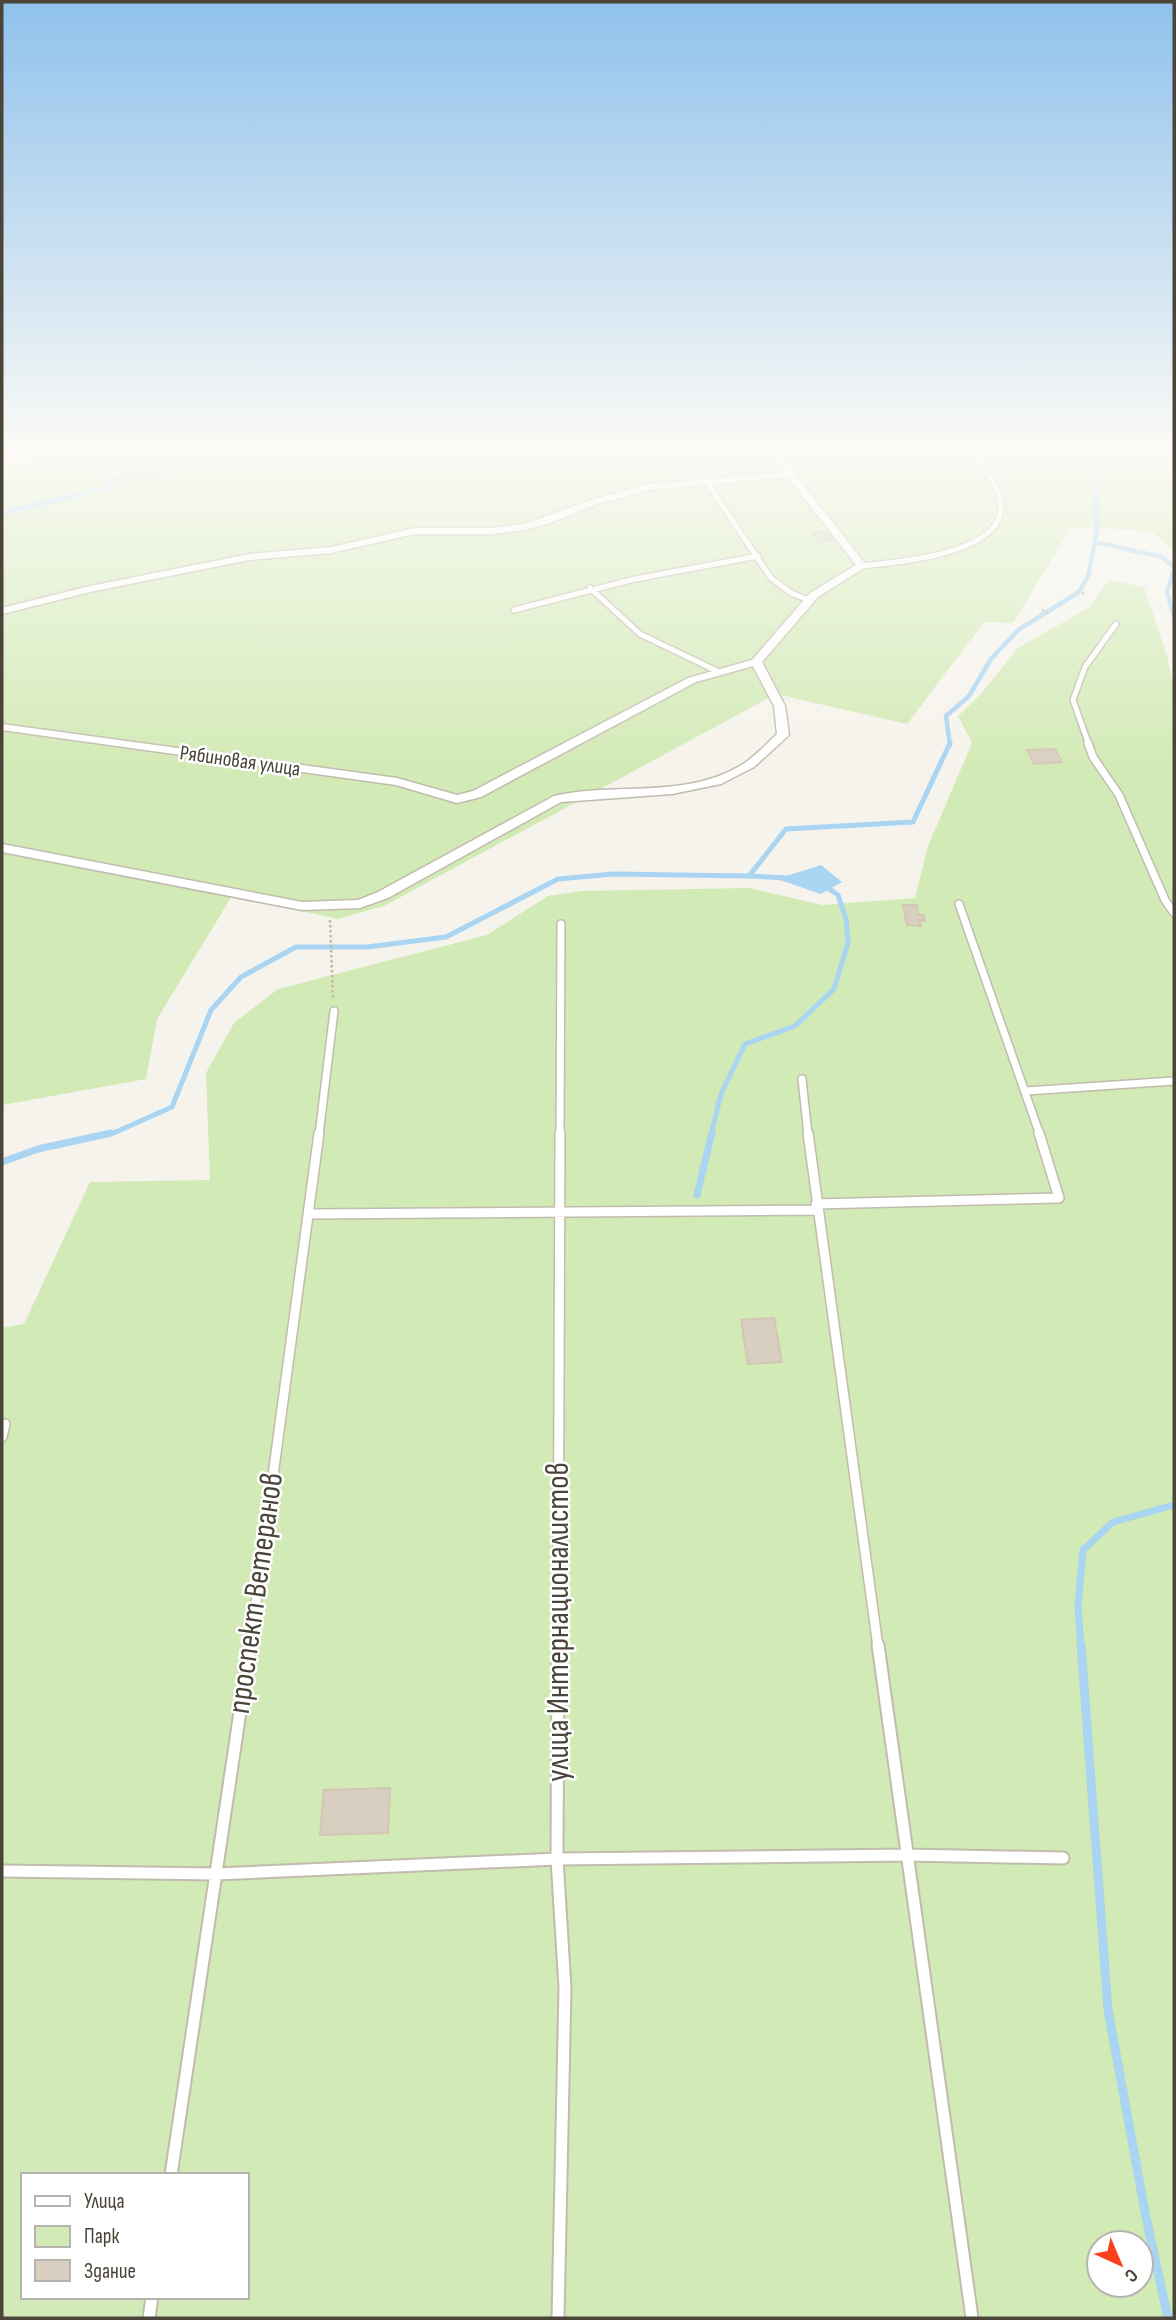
<svg xmlns="http://www.w3.org/2000/svg" width="1176" height="2320" viewBox="0 0 1176 2320" font-family="'Sofia Sans Condensed',sans-serif">
	<style>
		.green { fill: #d2eab5; fill-rule: evenodd }
		.water { fill: #a9d4f2 }
		.lines { fill: none; stroke-linecap: round; stroke-linejoin: round }
		.stream-far3 { stroke: #a9d4f2; stroke-width: 4.5 }
		.stream-far2 { stroke: #a9d4f2; stroke-width: 5 }
		.stream-far1 { stroke: #a9d4f2; stroke-width: 7 }
		.stream { stroke: #a9d4f2; stroke-width: 9 }
		.building { fill: #d8cfc1; stroke: #d3c7b4; stroke-width: 2 }
		.lane-far3-casing { stroke: #c2bbae; stroke-width: 8 }
		.lane-far2-casing { stroke: #c2bbae; stroke-width: 10 }
		.lane-far1-casing { stroke: #c2bbae; stroke-width: 12 }
		.lane-casing { stroke: #c2bbae; stroke-width: 15 }
		.street-casing { stroke: #c2bbae; stroke-width: 3 }
		.path { stroke: #c4b79f; stroke-width: 2.5; stroke-dasharray: 2.5 2.5; stroke-linecap: butt }
		.lane-far3 { stroke: #fff; stroke-width: 5 }
		.lane-far2 { stroke: #fff; stroke-width: 7 }
		.lane-far1 { stroke: #fff; stroke-width: 9 }
		.lane { stroke: #fff; stroke-width: 11 }
		.street { fill: #fff; fill-rule: evenodd }
		.labels { text-anchor: middle; dominant-baseline: central; stroke-width: 5; stroke-linejoin: round; paint-order: stroke }
		.far-street-label { font-size: 21px; fill: #4b4439; stroke: #fff }
		.near-street-label { font-size: 32px; fill: #4b4439; stroke: #fff }
	</style>
	<rect width="100%" height="100%" fill="#f6f3ec"/>
	<path class="green" d="M126,448H1174V551L1151,531L1071,527L1013,623L984,622L907,724L776,694L384,906L338,919L232,896L157,1019L146,1079L2,1105V465Z
		M1109,580L1144,587L1167,656L1174,690V2318H2V1328L24,1324L90,1182L210,1180L206,1073L234,1023L278,989L487,935L548,896L582,891L749,888L822,905L915,898L928,846L972,743L958,716L980,695L1018,648L1090,607ZM23,2175H247V2297H23ZM1099,2243H1141V2285H1099Z"/>
	<path class="water" d="M821,865L842,882L821,894L777,879Z"/>
	<g class="lines">
		<path class="stream-far3" d="M234,448H250
			M288,448V454L350,458L362,465L446,450L447,456L461,453L462,448
			M501,448H509
			M2,513L110,487L111,481L126,476L152,477L168,465L197,460L206,451L220,448
			M1095,542L1162,557L1174,567
			M1174,570L1167,592L1174,617
			M950,745L946,716L969,696L991,659L1018,630L1079,592L1088,576L1097,531L1094,448"/>
		<path class="stream-far2" d="M749,876L788,878
			M103,1135L116,1132L172,1107L211,1010L241,977L296,947H367L446,937L558,879L613,874L749,876L786,829L913,822L950,743
			M711,1135L721,1094L745,1044L795,1026L834,989L848,943L846,919L838,895L825,886"/>
		<path class="stream-far1" d="M2,1162L38,1149L111,1133
			M697,1195L712,1133
			M1081,1647L1078,1606L1083,1550L1113,1522L1174,1505"/>
		<path class="stream" d="M1081,1645L1108,2010L1146,2217L1168,2318"/>
	</g>
	<path class="building" d="M827,531L834,539L820,542L813,533Z
		M1055,749L1062,762L1034,764L1027,750Z
		M903,905H917L918,915H924L925,921L919,920L921,926L907,925Z
		M774,1318L782,1362L748,1364L741,1320Z
		M390,1788L388,1833L320,1835L324,1790Z"/>
	<g class="lines">
		<defs>
			<path id="lane-far3" d="M706,481L771,578L791,593L809,600
				M862,566C935,559 1064,542 965,448
				M590,588L640,634L717,671
				M514,610L635,579L758,556
				M1089,745L1073,700L1085,667L1116,624"/>
			<path id="lane-far2" d="M1088,743L1093,757L1119,795L1165,900L1174,913
				M959,904L1040,1135
				M802,1079L808,1135
				M1026,1091L1174,1081
				M319,1135L334,1011
				M560,1135L561,924"/>
			<path id="lane-far1" d="M808,1133L878,1647
				M816,1204L1059,1198L1039,1133
				M310,1214L817,1210
				M2,1437L5,1424
				M250,1647L319,1133
				M558,1647L560,1133"/>
			<path id="lane" d="M558,1645L557,1859L565,1988L558,2318
				M878,1645L972,2318
				M2,1871L217,1874L557,1859L908,1855L1063,1858
				M171,2175L250,1645
				M149,2318L152,2297"/>
			<path id="street" d="M772,448H780L794,473L867,566L818,597L762,662L785,706L789,735L754,767L721,784L672,794L561,802L388,898L360,908L302,910L2,852V844L302,902L358,900L378,892L554,796C614,782 684,799 740,766C754,758 765,745 777,734L774,706L753,666L696,682L481,797L457,803L396,785L2,730V724L397,778L457,795L473,791L688,678L752,660L810,593L856,565L788,477L649,490L597,504L550,523L524,530L493,534H415L331,553L249,560L90,592L2,614V608L90,586L249,554L331,547L415,528H493L524,524L591,500L649,484L784,472Z"/>
		</defs>
		<use href="#lane-far3" class="lane-far3-casing"/>
		<use href="#lane-far2" class="lane-far2-casing"/>
		<use href="#lane-far1" class="lane-far1-casing"/>
		<use href="#lane" class="lane-casing"/>
		<use href="#street" class="street-casing"/>
		<path class="path" d="M1073,448L1108,459L1174,462
			M983,450L1005,448
			M1077,592L1086,594
			M1042,610L1050,614
			M330,920L333,999"/>
		<use href="#lane-far3" class="lane-far3"/>
		<use href="#lane-far2" class="lane-far2"/>
		<use href="#lane-far1" class="lane-far1"/>
		<use href="#lane" class="lane"/>
		<use href="#street" class="street"/>
	</g>
	<linearGradient id="sky" x2="0" y2="1"><stop stop-color="#8fc1ec"/><stop offset="0.58" stop-color="#fbfaf6"/><stop offset="1" stop-color="#fbfaf6" stop-opacity="0"/></linearGradient>
	<rect width="1176" height="773" fill="url(#sky)"/>
	<g class="labels">
		<g class="far-street-label">
			<text transform="translate(240 761) rotate(8)">Рябиновая улица</text>
		</g>
		<g class="near-street-label">
			<text transform="translate(256 1593) rotate(-82)">проспект Ветеранов</text>
			<text transform="translate(558 1622) rotate(-90)">улица Интернационалистов</text>
		</g>
	</g>
	<rect width="1176" height="2320" fill="none" stroke="#4b4439" stroke-width="7"/>
	<rect x="21" y="2173" width="228" height="126" fill="#ffffff" stroke="#b7b4b0" stroke-width="2"/>
	<rect x="35" y="2196" width="35" height="10" fill="#ffffff" stroke="#b7b4b0" stroke-width="2"/>
	<text x="84" y="2208" font-size="21" fill="#4b4439">Улица</text>
	<rect x="35" y="2226" width="35" height="21" fill="#d2eab5" stroke="#b7b4b0" stroke-width="2"/>
	<text x="84" y="2243" font-size="21" fill="#4b4439">Парк</text>
	<rect x="35" y="2260" width="35" height="21" fill="#d8cfc1" stroke="#b7b4b0" stroke-width="2"/>
	<text x="84" y="2278" font-size="21" fill="#4b4439">Здание</text>
	<g transform="translate(1120 2264) rotate(136)"><circle r="33" fill="#ffffff" stroke="#b7b4b0" stroke-width="2"/>
	<path d="M0-5L12 26L0 18L-12 26Z" fill="#fc3f1d"/>
	<text y="-10" font-size="19" font-weight="bold" text-anchor="middle" fill="#4b4439">С</text>
	</g>
</svg>
